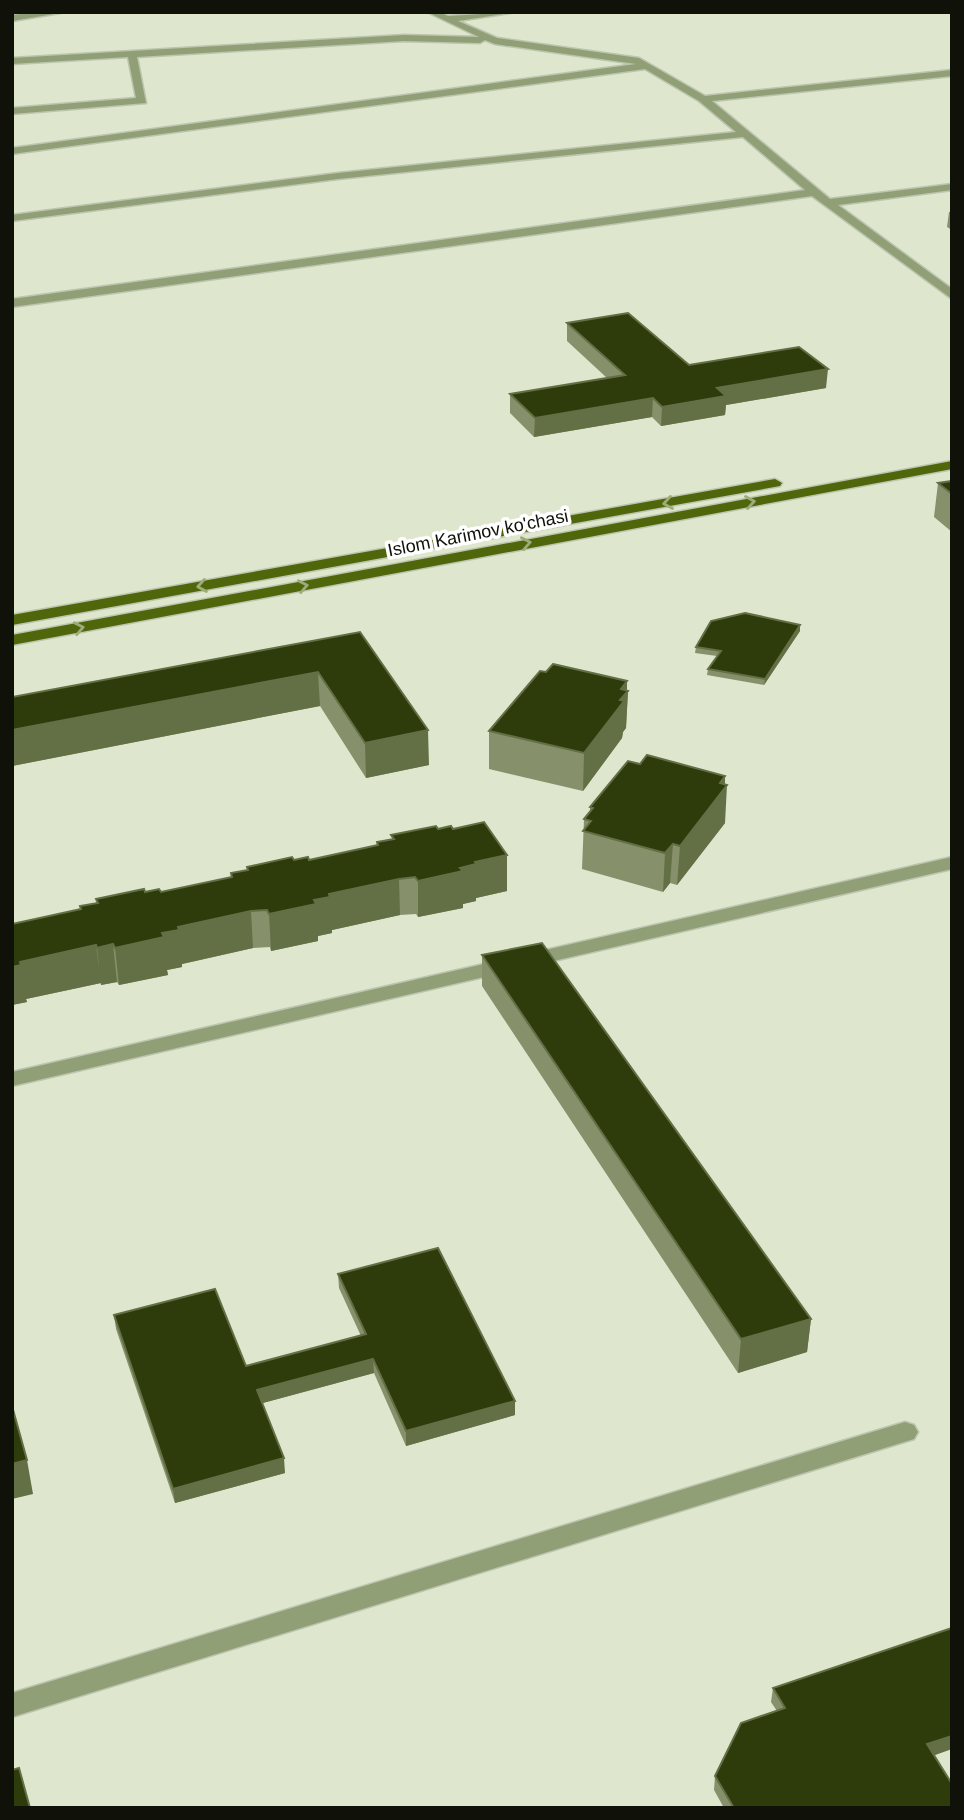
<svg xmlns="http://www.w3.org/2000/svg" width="964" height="1820" viewBox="0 0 964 1820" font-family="Arial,sans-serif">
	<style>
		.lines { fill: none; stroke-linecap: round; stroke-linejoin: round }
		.minor-casing { stroke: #bdc5af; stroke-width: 3 }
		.primary-casing { stroke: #bdc5af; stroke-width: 3 }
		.minor { fill: #919f77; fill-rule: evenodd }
		.primary { fill: #50660b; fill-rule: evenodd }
		.wall { fill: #86916c }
		.shaded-wall { fill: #636f45 }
		.building { fill: #2e3b0a; stroke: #636f45; stroke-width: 2 }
		.oneway { stroke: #9fab79 }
		.labels { text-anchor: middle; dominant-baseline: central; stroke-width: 7; stroke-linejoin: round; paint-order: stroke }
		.far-street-label { font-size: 18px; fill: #10120a; stroke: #fff }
	</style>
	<rect width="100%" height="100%" fill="#dee7ce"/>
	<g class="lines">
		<defs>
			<path id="minor" d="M37,12H66L12,21V15Z
				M427,12H439L448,16L516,12L458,21L497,38L639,58L705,96L952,70V76L712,101L830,199L952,184V190L838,205L952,289V299L812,196L12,307V299L805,190L743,137L338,179L12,221V215L338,173L736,132L699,101L645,69L12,154V148L636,64L495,44L485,40L480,43L404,41L137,57L146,103L12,114V108L136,98L128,57L12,64V58L404,35L479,37Z
				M952,857V869L12,1086V1072Z
				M905,1422L914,1425L918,1432L914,1439L12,1717V1693Z"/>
			<path id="primary" d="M952,461V469L12,645V635Z
				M775,479L782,483L780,486L12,625V615Z"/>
		</defs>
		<use href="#minor" class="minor-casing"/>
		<use href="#primary" class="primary-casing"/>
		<use href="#minor" class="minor"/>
		<use href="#primary" class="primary"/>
	</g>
	<path class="wall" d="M952,211V230L947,227L949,212Z
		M567,323L689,365L826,388L726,405L725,415L661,426L652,417L534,437L510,413V394L607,378L567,341Z
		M952,481V532L934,517L938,483Z
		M800,625V631L764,685L707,675L708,669L717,656L695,653L696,647Z
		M360,632L429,765L366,778L320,706L12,766V697Z
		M627,690L628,691L626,728L623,732L622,738L583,791L489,769V731Z
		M725,776V823L677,885L670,883L663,892L582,869L584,819L590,812V807Z
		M438,829L507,891L476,898V901L463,904V908L418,917L416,914L400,915L332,930V933L318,936V941L271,951L270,947L253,948L182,964V967L167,970L168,975L119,985L117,982L101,985V983L26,999L27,1002L12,1005V924L80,909L97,903L96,899L145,892H161L231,877V873L247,870V867L294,860H309L377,845V842L392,839L391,835Z
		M482,955L811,1319L807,1352L738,1373L482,986Z
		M338,1274L515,1401V1415L406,1446L374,1373L263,1403L285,1473L175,1503L116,1329L114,1315L246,1366L361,1336L339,1288Z
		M773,1688L934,1755L952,1808H724L714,1790L715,1776L777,1711L771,1702Z"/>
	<path class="shaded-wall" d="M828,369L826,388L726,405L725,415L661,426L662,407L717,388Z
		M653,398L652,417L534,437L535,418Z
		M800,625V631L764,685L765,679Z
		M318,672L320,706L12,766V730Z
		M627,681V692L628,691L626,728L623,732L622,738L583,791L584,753L621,689Z
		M428,730L429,765L366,778L365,743Z
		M725,776V789L727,785L725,823L677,885L680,846Z
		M673,844L670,883L663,892L665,853Z
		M507,855V891L476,898V901L463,904V908L418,917V881L460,868L475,862Z
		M399,879L400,915L332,930V933L318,936V941L271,951L269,914L314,900L329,894Z
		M251,911L253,948L182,964V967L167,970L168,975L119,985L115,948L162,933L178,927Z
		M113,944L117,982L101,985L97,948Z
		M96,945L101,983L26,999L27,1002L12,1005V967L20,962Z
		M811,1319L807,1352L738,1373L741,1339Z
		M373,1359L374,1373L259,1404L257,1390Z
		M515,1401V1415L406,1446V1431Z
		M284,1458L285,1473L175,1503L173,1489Z
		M27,1460L33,1494L12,1499V1464Z
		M952,1736V1749L924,1759L927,1744Z"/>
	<path class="building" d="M628,313L689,365L799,347L828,369L717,388L726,396L662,407L653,398L535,418L510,394L625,375L567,323Z
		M952,481V494L938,483Z
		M745,613L800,625L765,679L708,669L721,651L696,647L711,621Z
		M360,632L428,730L365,743L318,672L12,730V697Z
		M553,664L627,681L621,689L628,691L620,700L624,701L584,753L489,731L540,671L546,672Z
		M647,755L725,776L720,783L727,785L680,846L673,844L665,853L583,831L591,821L584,819L593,808L590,807L628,761L640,764Z
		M484,822L507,855L475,862L476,864L460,868L463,871L418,881L415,877L399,879L329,894L330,897L314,900L316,904L269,914L267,910L251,911L178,927L179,930L162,933L164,937L115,948L113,944L97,948L96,945L20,962L21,965L12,967V924L81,909L80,906L98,903L96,899L144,889L145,892L159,889L161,892L232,877L231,873L248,870L247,867L292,857L294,860L308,857L309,860L378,845L377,842L394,839L391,835L436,826L438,829L451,826L453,829Z
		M542,943L811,1319L741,1339L482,955Z
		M438,1248L515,1401L406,1431L373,1359L257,1390L284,1458L173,1489L114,1315L215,1289L246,1366L366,1334L338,1274Z
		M12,1406L27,1460L12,1464Z
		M952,1628V1736L927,1744L952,1784V1808H734L715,1776L741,1723L785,1708L773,1688Z
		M19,1768L30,1808H12V1770Z"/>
	<defs><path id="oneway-chevron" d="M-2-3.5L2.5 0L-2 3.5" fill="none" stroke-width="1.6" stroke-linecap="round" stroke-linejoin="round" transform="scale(1.75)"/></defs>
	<g class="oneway">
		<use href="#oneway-chevron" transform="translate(750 502) rotate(-10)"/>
		<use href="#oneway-chevron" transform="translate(668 503) rotate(170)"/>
		<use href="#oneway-chevron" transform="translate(526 543) rotate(-11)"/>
		<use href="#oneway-chevron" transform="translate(202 586) rotate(170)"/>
		<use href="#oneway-chevron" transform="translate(303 586) rotate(-11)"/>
		<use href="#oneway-chevron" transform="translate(79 628) rotate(-11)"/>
	</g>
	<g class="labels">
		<g class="far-street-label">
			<text transform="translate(478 533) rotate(-11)">Islom Karimov ko'chasi</text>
		</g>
	</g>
	<rect width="964" height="1820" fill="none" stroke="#10120a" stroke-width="28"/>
</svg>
